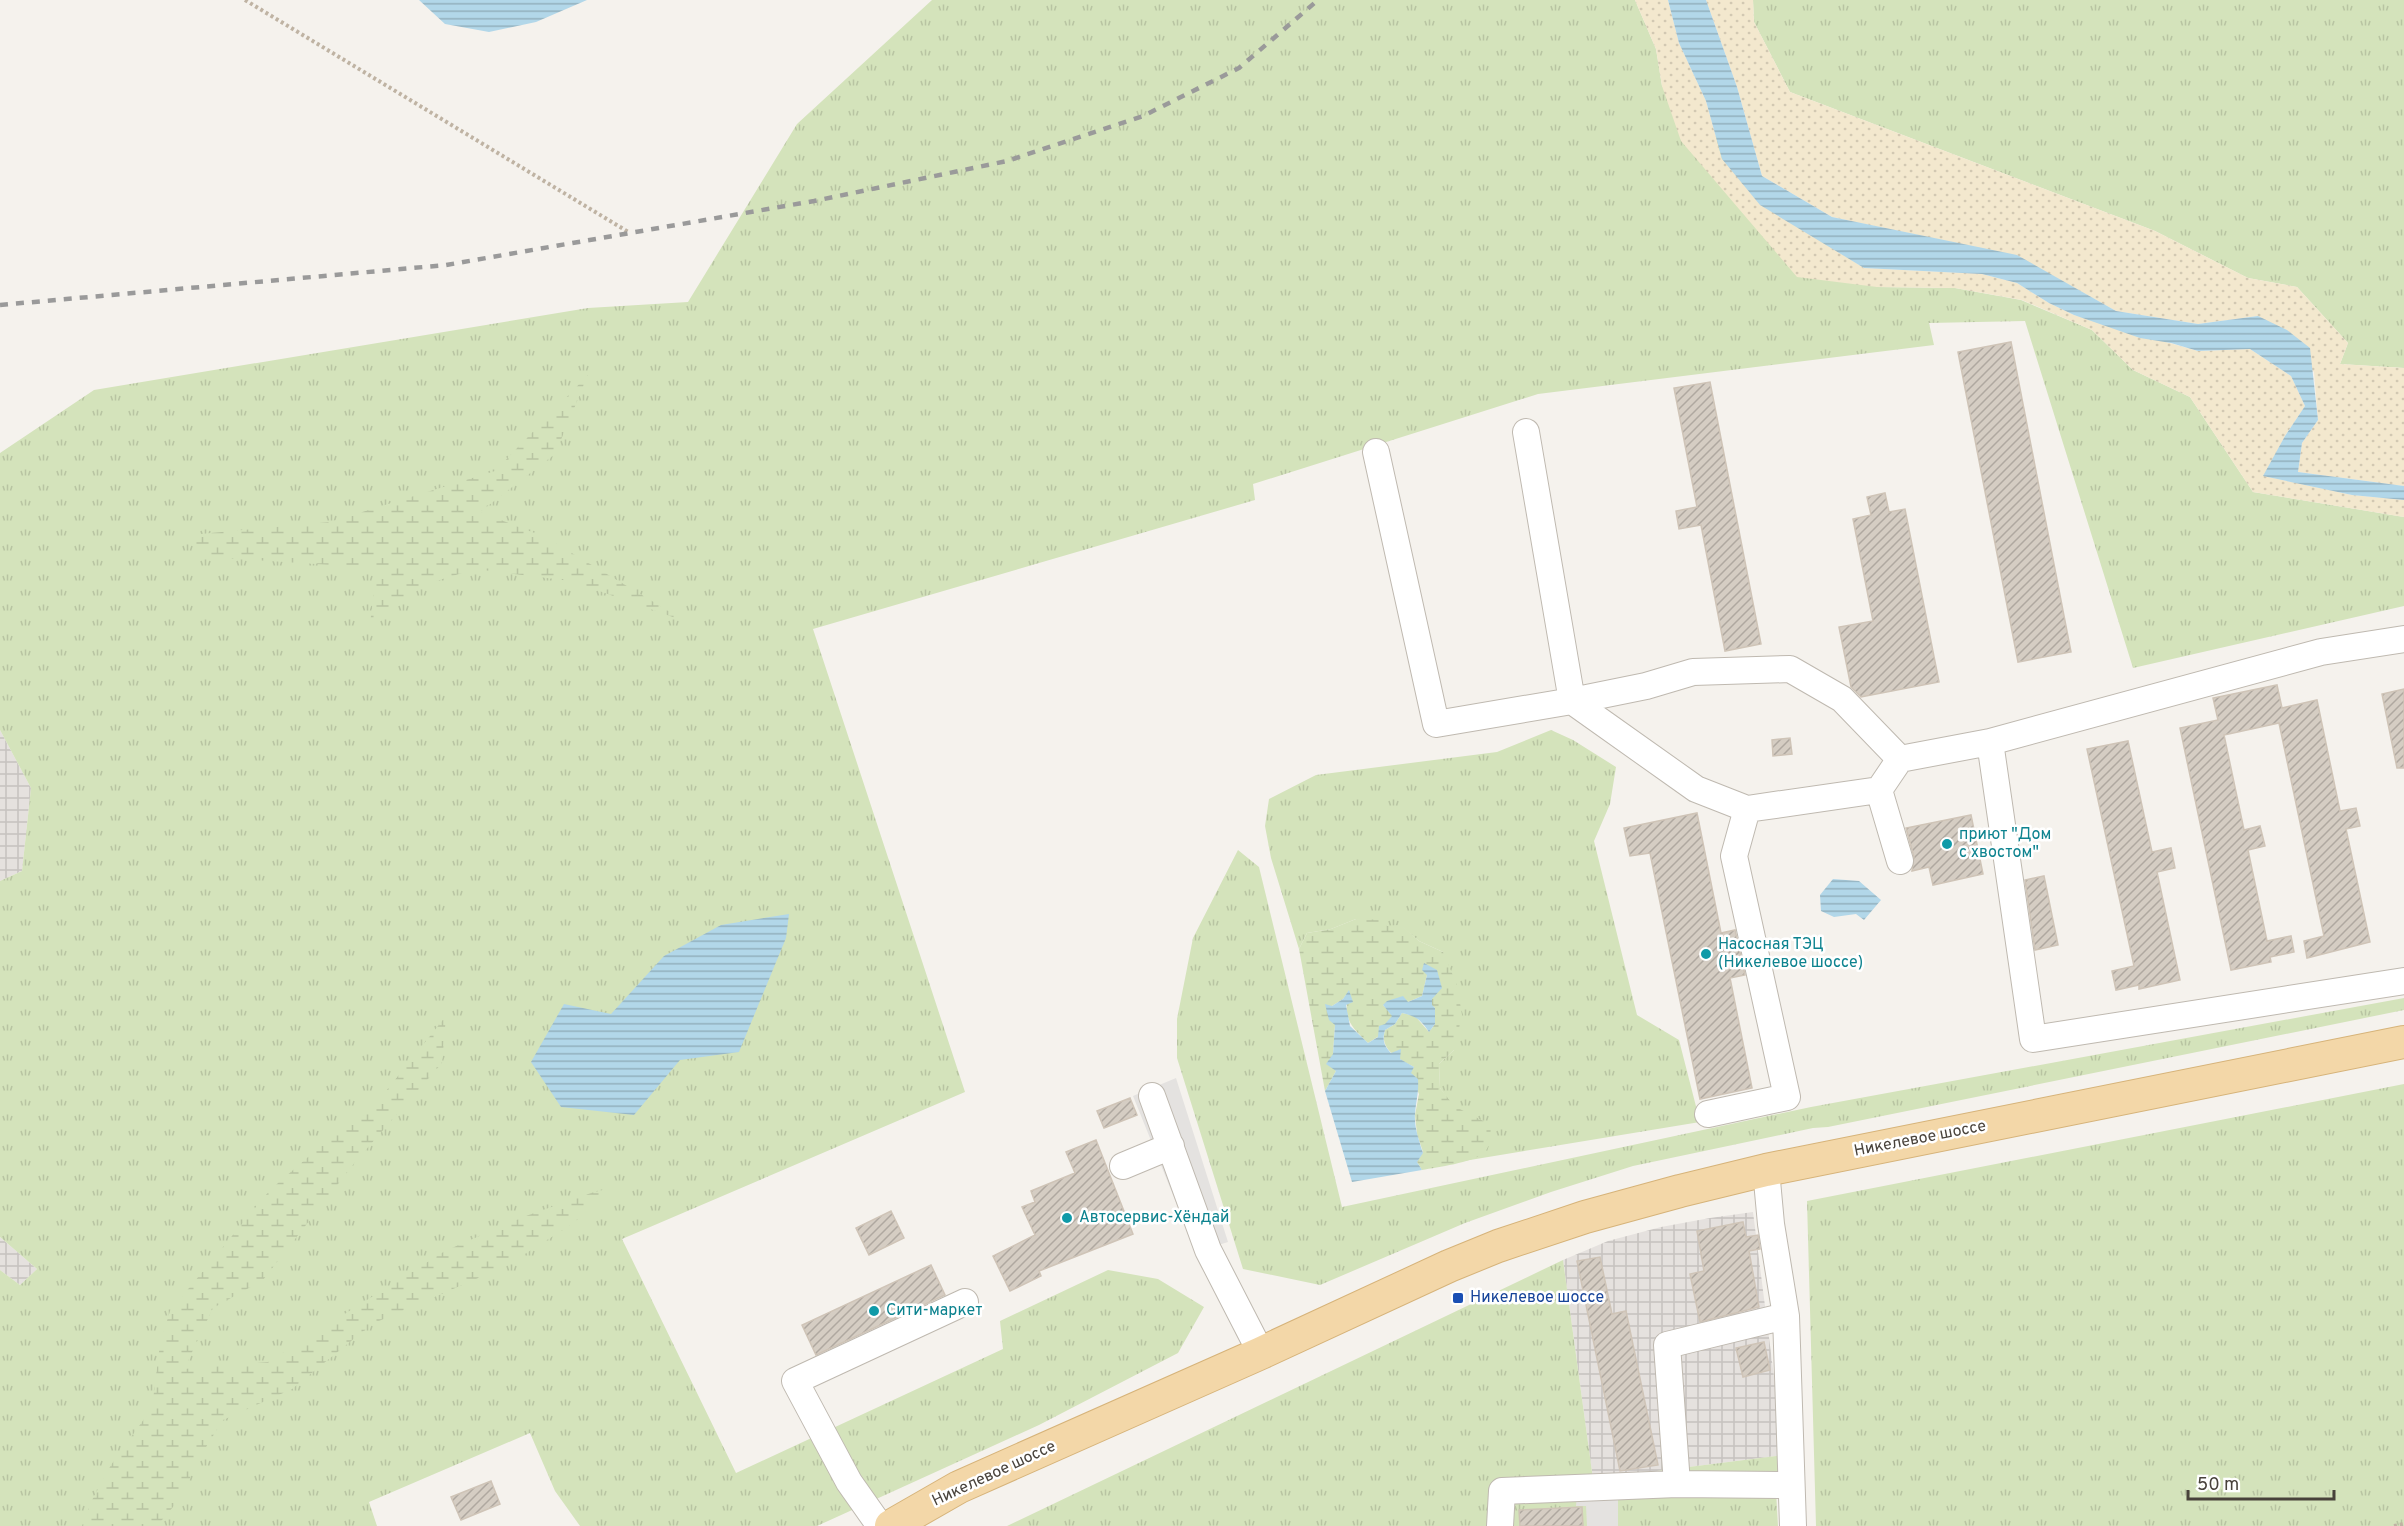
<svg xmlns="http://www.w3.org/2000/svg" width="2404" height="1526" viewBox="0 0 2404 1526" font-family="Overpass,sans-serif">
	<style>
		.industrial { fill: url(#industrial-grid) }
		.grass { fill: url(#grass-tufts) }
		.wetland { fill: url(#wetland-marsh) }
		.sand { fill: url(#sand-dots) }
		.parking { fill: #e4e2e0 }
		.water { fill: url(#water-rules) }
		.building { fill: url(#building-hatch); stroke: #cfc4b7; stroke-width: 1.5 }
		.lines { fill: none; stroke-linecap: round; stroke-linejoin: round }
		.minor-casing { stroke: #bfb9b0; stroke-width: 28 }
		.major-casing { stroke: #d6b379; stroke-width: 34 }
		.path { stroke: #bfb3a3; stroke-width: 4; stroke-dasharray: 3 3; stroke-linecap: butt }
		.minor { stroke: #fff; stroke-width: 26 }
		.major { stroke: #f3d7a8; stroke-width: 32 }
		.rail { stroke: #9a9a9a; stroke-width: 4.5; stroke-dasharray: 8 8; stroke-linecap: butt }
		.culture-dot { fill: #0f9aa8; stroke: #fff; stroke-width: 2 }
		.transit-dot { fill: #1a4fb4; stroke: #fff; stroke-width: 2 }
		.labels { text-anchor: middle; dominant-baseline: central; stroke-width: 5; stroke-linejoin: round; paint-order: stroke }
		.culture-label { font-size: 16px; fill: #0d838f; stroke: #fff; text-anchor: start }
		.street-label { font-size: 16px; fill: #48423b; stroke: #fff }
		.transit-label { font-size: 16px; fill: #164399; stroke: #fff; text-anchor: start }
	</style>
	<defs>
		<pattern id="industrial-grid" width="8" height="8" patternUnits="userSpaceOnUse" patternTransform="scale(1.5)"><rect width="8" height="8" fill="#e5e1de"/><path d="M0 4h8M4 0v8" fill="none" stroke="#c6c2bf"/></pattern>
		<pattern id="grass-tufts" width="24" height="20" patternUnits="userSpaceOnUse" patternTransform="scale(1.5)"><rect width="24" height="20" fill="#d4e3bb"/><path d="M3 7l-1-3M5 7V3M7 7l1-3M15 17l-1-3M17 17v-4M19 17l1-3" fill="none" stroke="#b8c4a2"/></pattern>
		<pattern id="wetland-marsh" width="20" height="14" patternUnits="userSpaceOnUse" patternTransform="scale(1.5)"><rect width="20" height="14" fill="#d4e3bb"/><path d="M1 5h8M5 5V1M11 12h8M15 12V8" fill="none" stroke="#b8c4a2"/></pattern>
		<pattern id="sand-dots" width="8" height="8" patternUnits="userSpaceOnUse" patternTransform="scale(1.5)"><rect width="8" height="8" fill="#f3e8ce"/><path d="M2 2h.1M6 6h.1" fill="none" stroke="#d2c8b2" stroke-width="1.8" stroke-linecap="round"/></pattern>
		<pattern id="water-rules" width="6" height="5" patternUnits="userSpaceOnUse" patternTransform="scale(1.5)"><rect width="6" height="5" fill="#b2d7e9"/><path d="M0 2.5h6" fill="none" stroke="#93b0be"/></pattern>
		<pattern id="building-hatch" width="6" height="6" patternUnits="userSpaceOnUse" patternTransform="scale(1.5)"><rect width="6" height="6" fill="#d5cdc3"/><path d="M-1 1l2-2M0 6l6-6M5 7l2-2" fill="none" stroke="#afa8a0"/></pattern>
	</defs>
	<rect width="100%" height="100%" fill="#f5f2ed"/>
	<path class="industrial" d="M0,730L31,788L22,871L0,881Z
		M1753,1212L1784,1455L1593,1479L1563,1260L1608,1241L1661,1227L1710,1218Z
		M0,1237L37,1269L20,1285L0,1270Z"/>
	<path class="grass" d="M932,0H1635L1656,49L1662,86L1877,287L1955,288L2021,300L2092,330L2133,370L2190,397L2253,492L2404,517V606L2133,668L2025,321L1929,323L1934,345L1538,394L1253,484L1255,500L813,629L965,1092L622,1239L736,1473L1003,1349L1000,1321L1108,1270L1158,1279L1204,1307L1178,1353L1039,1425L817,1526H580L555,1491L530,1433L369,1502L377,1526H0V1270L20,1285L37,1269L0,1237V881L22,871L31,788L0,730V453L94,390L588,308L688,302L797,124Z
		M1753,0H2404V368L2340,364L2348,343L2297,287L2248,278L2155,231L1790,92L1754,22Z
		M1551,730L1573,740L1616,767L1610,804L1594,841L1637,1015L1679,1040L1700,1122L1464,1161L1484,1152L1440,1088L1439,1064L1454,1050L1443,952L1419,941L1401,926H1386L1356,919L1331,929L1307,933L1299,949L1271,858L1265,826L1269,799L1316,775L1497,752Z
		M1238,850L1259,867L1342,1207L1811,1107L2404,998V1010L1828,1127L1813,1128L1633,1166L1551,1192L1465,1223L1320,1285L1243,1269L1177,1058V1019L1193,938Z
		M2404,1084V1526H1816L1807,1201Z
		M1563,1260L1593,1479L1784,1455L1776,1491L1778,1526H1007Z"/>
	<path class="wetland" d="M588,375L555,454L480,512L545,537L687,622L571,581L475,569L414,588L369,632L377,568L210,557L179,536L330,522L495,471Z
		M1356,919L1384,920L1387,926L1401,925L1419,941L1443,952L1457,985L1462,1015L1454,1050L1439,1064L1440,1088L1454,1106L1491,1125C1490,1134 1491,1146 1484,1153C1471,1163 1438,1167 1422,1170L1417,1162L1423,1152L1417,1134L1415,1115L1419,1094L1410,1073L1414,1067C1398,1058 1379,1050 1385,1030L1395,1024L1402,1013L1415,1016L1429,1032L1435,1024V1008L1432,1006L1427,975L1422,996L1408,1002L1383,1005L1393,1015L1379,1036L1368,1043C1349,1025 1343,1018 1349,991L1343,999L1332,1006L1335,1025L1333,1054L1336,1071L1325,1091L1299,949L1307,933L1331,929Z
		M446,1016L442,1063L356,1161L263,1280L213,1308L184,1369L268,1362L445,1251L523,1217L591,1193L622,1185L569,1226L506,1266L372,1324L292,1389L223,1420L196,1463L183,1495L157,1526H82L91,1502L111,1465L152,1408L160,1344L170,1311L270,1190L337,1132L370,1111Z"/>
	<path class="sand" d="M1635,0H1668L1679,43L1706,101L1722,159L1820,240L1864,268L1982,274L2017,283L2049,303L2074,315L2106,325L2198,351L2250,349L2291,376L2305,406L2285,436L2264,476L2352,495L2404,500V517L2253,492L2190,397L2133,370L2092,330L2022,300L1955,288L1877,287L1797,277L1681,141L1662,86L1656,49Z
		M1706,0H1753L1754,22L1790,92L2155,231L2248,278L2297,287L2348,343L2340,364L2404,368V486L2298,472L2302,443L2318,420L2314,372L2258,316L2198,324L2116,311L2017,256L1832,217L1762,176L1737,87Z"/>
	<path class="parking" d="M1176,1078L1228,1242L1196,1252L1133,1096Z
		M1618,1477V1526H1587L1586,1506H1576L1578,1480Z"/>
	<path class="water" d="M419,0H587L536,22L489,32L445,24Z
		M1668,0H1706L1737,87L1762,176L1832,217L2017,255L2116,311L2198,324L2258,316L2287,330L2310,348L2318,420L2302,443L2298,472L2404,486V500L2352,495L2263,476L2285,436L2305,406L2291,376L2250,349L2198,351L2171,343L2140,338L2074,315L2049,303L2017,283L1982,274L1864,268L1760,205L1722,159L1706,101L1679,43Z
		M1833,879L1859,881L1881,900L1864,920L1856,914L1834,917L1821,911L1820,895Z
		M789,914L786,938L739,1052L680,1060L634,1115L561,1107L531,1062L564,1004L611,1014L664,956L721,925Z
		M1424,963L1437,970L1442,988L1432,999V1005L1435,1008V1024L1429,1032C1421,1020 1416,1016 1402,1013L1395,1024L1385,1030C1382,1040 1384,1046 1391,1053L1401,1049L1400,1059L1414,1067L1411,1073L1418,1079C1419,1092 1416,1101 1415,1114C1414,1127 1419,1140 1423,1153L1417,1162L1422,1170L1352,1182L1325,1091L1336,1071L1326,1064L1333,1054L1335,1025L1329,1020L1325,1004L1332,1006L1343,999L1349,990L1353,1002L1346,1005L1350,1026L1368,1043L1378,1037L1379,1026L1385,1024L1392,1016L1383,1005L1387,1001L1403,996L1408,1002L1422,996L1427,975L1422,970Z"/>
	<path class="building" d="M2011,342L2071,652L2018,662L1958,352Z
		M1710,382L1761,644L1725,651L1701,525L1679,529L1676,511L1697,507L1674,388Z
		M1885,493L1889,512L1905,509L1939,682L1861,697L1851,687L1839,627L1873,621L1853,519L1871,515L1867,497Z
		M2277,685L2282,708L2317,700L2340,811L2356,808L2360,826L2346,829L2370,942L2307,958L2304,941L2324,936L2279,723L2224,735L2244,830L2260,826L2265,846L2248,850L2267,941L2291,936L2294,952L2270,957L2271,962L2231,970L2180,728L2218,720L2213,698Z
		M2404,689V768H2397L2382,694Z
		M1790,738L1792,754L1773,756L1772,740Z
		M2128,741L2152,852L2171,848L2175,868L2157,872L2180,980L2139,989V985L2116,990L2112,971L2134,966L2087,749Z
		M1697,813L1721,933L1735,930L1742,961L1745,975L1730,978L1752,1088L1700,1099L1650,853L1630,856L1624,828Z
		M1971,815L1983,874L1933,885L1929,867L1912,871L1914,857L1906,828Z
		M2044,876L2058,945L2035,950L2025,880Z
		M1130,1098L1137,1115L1104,1128L1097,1111Z
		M1096,1140L1133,1234L1039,1271L1041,1276L1010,1291L993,1256L1035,1235L1022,1207L1035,1202L1031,1191L1075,1173L1066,1152Z
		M891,1211L904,1238L869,1255L856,1228Z
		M1743,1222L1746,1237L1758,1235L1760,1249L1749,1251L1759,1307L1700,1322L1690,1274L1704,1271L1697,1231Z
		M1600,1257L1612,1314L1626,1311L1658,1465L1620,1471L1577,1261Z
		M931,1265L945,1295L816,1355L802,1325Z
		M1764,1342L1770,1370L1743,1377L1736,1348Z
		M491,1481L500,1504L461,1520L451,1497Z
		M1582,1507L1583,1526H1520L1519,1510Z"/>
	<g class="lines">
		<defs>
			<path id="minor" d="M1526,432L1572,701L1646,686L1693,672L1790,669L1842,699L1900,759L1990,742L2321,652L2404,639
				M1376,452L1436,724L1572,701L1696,789L1747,809L1879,790L1900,759
				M1990,742L2033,1039L2404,981
				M1879,790L1900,861
				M1152,1096L1208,1250L1261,1353
				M1708,1114L1787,1097L1734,856L1747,809
				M1123,1166L1171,1146
				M1766,1170L1771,1224L1786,1316L1793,1526
				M1677,1484L1667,1345L1786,1316
				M880,1526L849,1482L795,1381L965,1302
				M1500,1526L1502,1491L1677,1484L1791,1485"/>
			<path id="major" d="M891,1526L959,1487L1261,1353L1449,1266L1498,1246L1585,1217L1680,1191L1766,1170L2404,1042"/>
		</defs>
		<use href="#minor" class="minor-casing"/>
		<use href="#major" class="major-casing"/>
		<path class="path" d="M245,0L630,233
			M2394,1526L2404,1524"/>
		<use href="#minor" class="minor"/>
		<use href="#major" class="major"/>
		<path class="rail" d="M0,305L446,265L814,201L1007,161L1143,116L1239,68L1318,0"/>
	</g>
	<g class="culture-dot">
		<circle cx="1947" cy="844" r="6"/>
		<circle cx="1706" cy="954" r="6"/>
		<circle cx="1067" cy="1218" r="6"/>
		<circle cx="874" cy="1311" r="6"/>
	</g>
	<rect class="transit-dot" x="1452" y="1292" width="12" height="12" rx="3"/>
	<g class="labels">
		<g class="culture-label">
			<text x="1959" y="835">приют "Дом<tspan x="1959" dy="18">с хвостом"</tspan></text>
			<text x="1718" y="945">Насосная ТЭЦ<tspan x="1718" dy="18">(Никелевое шоссе)</tspan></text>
			<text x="1079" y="1218">Автосервис-Хёндай</text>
			<text x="886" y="1311">Сити-маркет</text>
		</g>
		<g class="street-label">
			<text transform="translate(1920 1139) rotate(-11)">Никелевое шоссе</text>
			<text transform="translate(994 1474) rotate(-25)">Никелевое шоссе</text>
		</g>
		<g class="transit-label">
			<text x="1470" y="1298">Никелевое шоссе</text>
		</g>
	</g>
	<path d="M2188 1490v9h146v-9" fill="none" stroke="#48423b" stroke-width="3"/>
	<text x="2197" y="1490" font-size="18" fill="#48423b" stroke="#ffffff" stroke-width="4.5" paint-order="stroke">50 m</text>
</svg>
